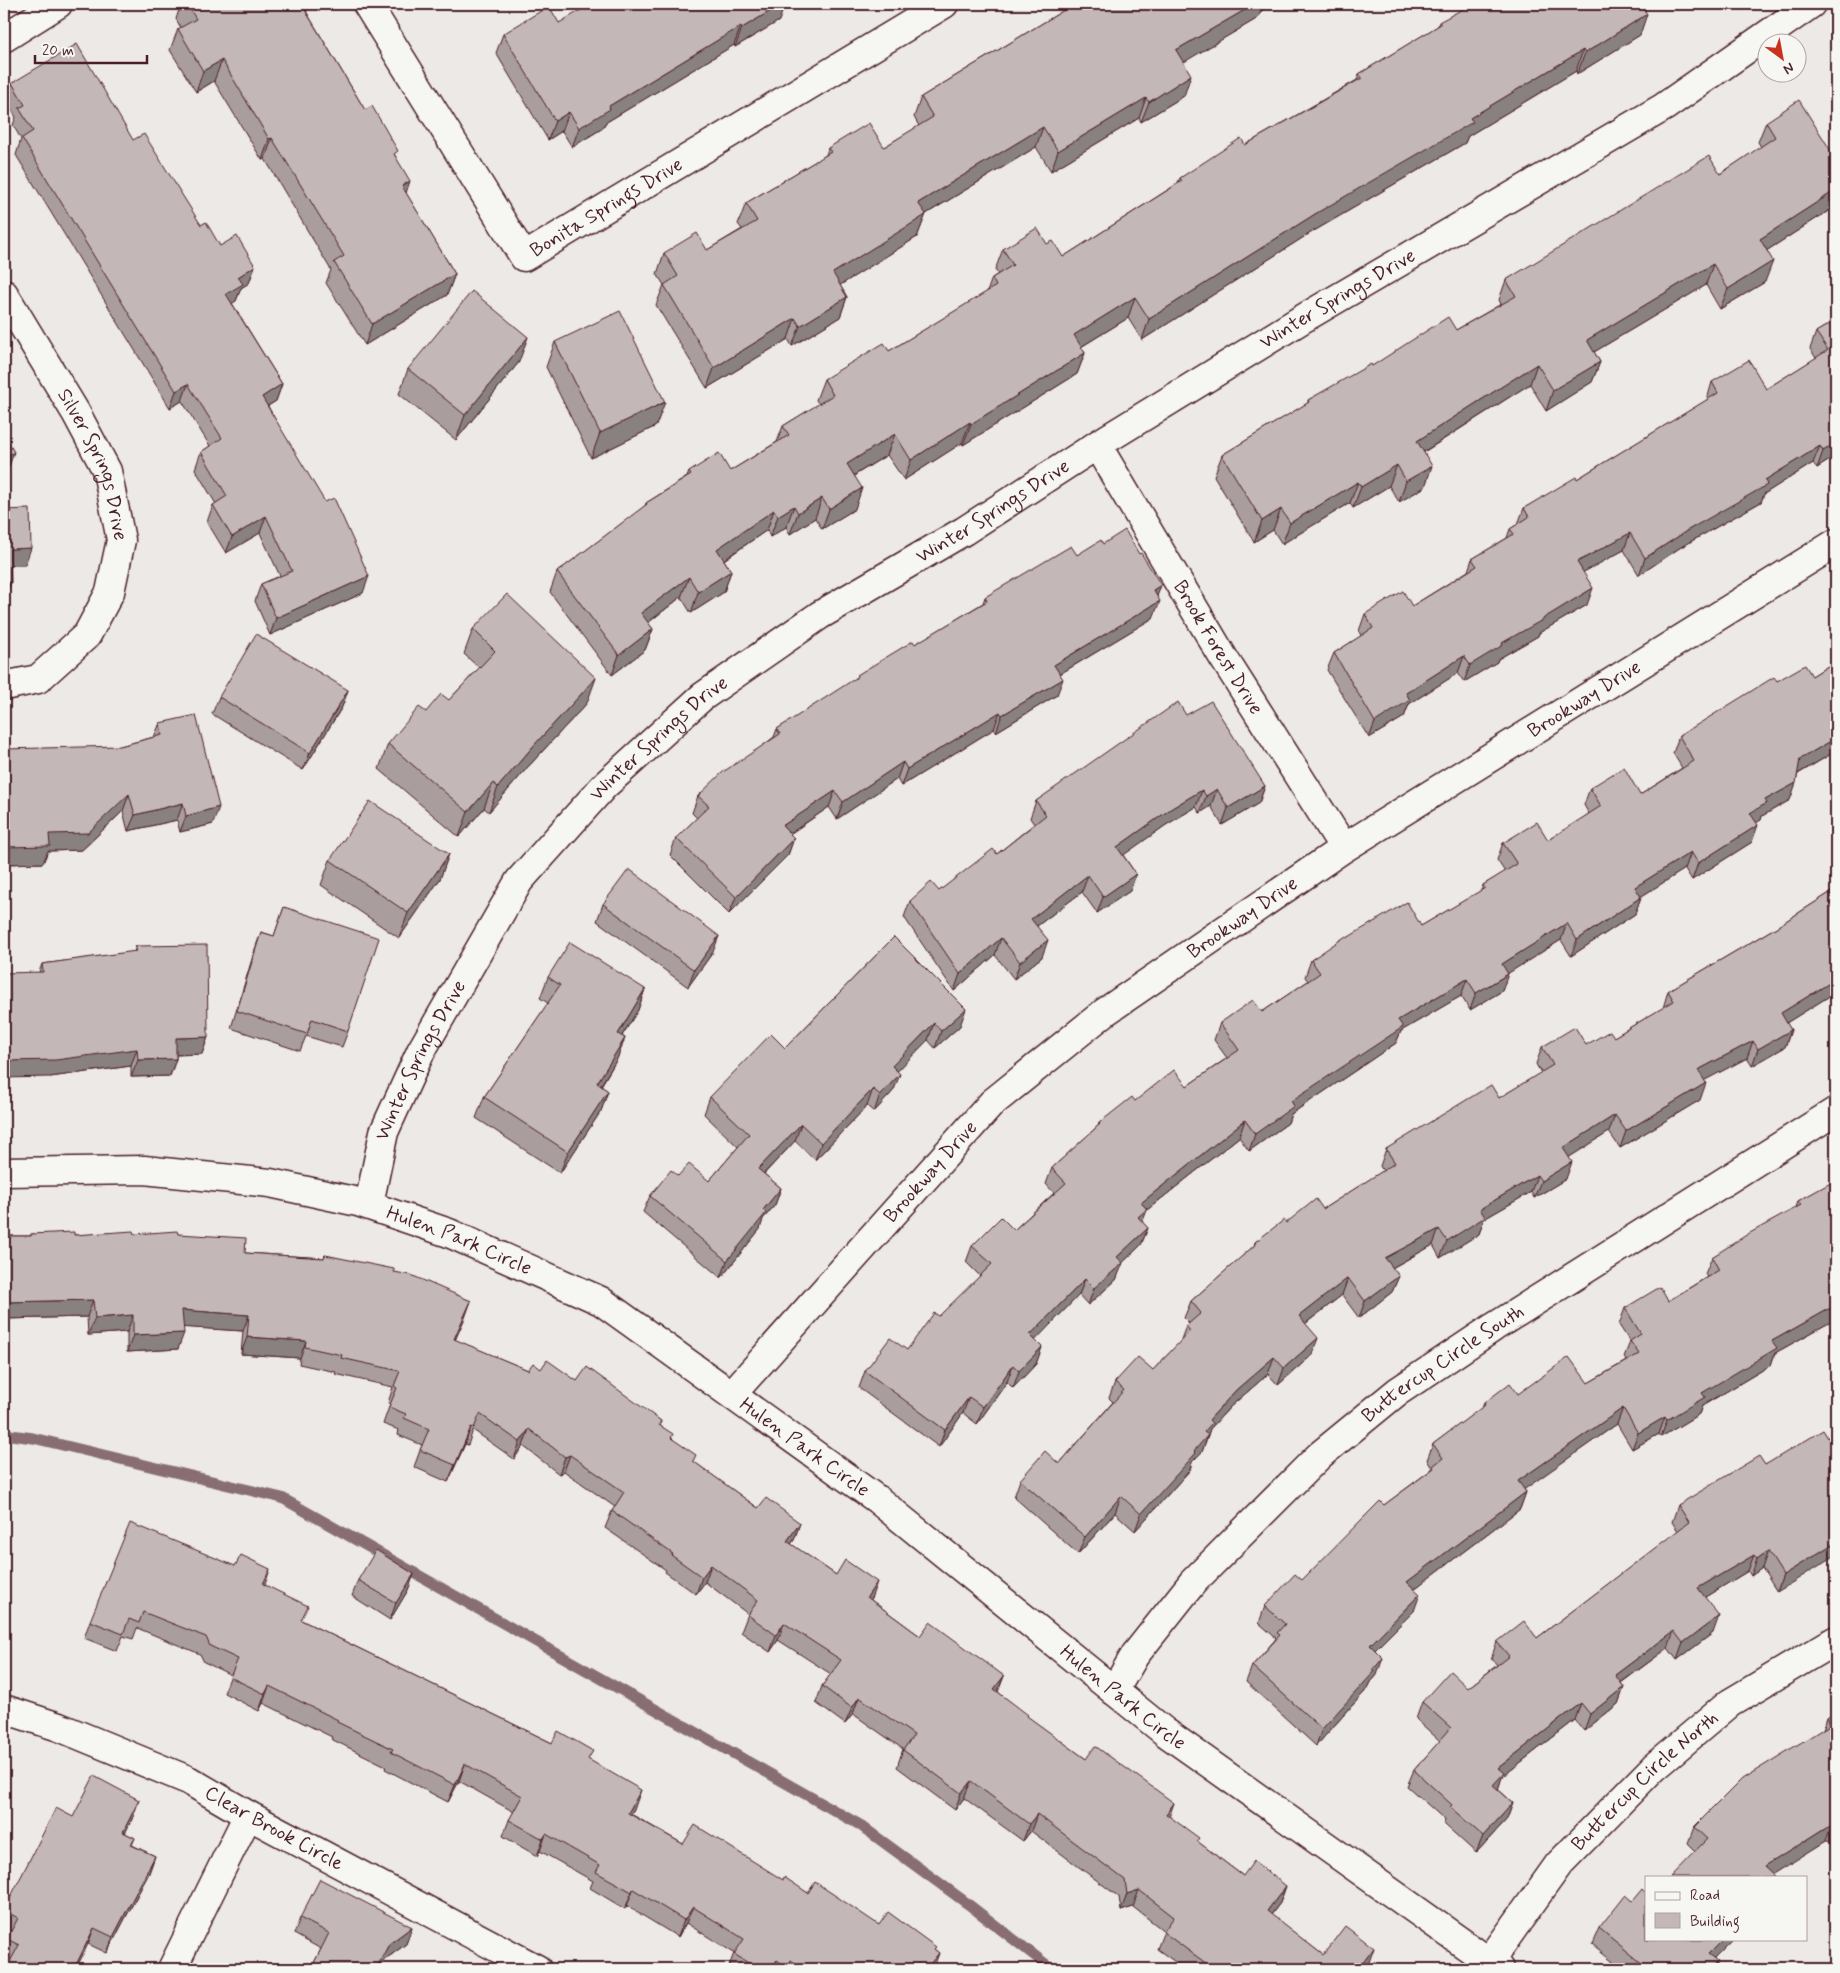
<svg xmlns="http://www.w3.org/2000/svg" width="1840" height="1973" viewBox="0 0 1840 1973" font-family="Mynerve,sans-serif">
	<style>
		.lines { fill: none; stroke-linecap: round; stroke-linejoin: round }
		.stream { stroke: #886e73; stroke-width: 11 }
		.street-casing { stroke: #4a1f2b; stroke-width: 31 }
		.street { stroke: #f6f6f2; stroke-width: 28 }
		.wall { fill: #a99d9d; stroke: #4a1f2b }
		.shaded-wall { fill: #898080; stroke: #4a1f2b }
		.building { fill: #c4b7b7; stroke: #4a1f2b }
		.labels { text-anchor: middle; dominant-baseline: central; stroke-width: 5; stroke-linejoin: round; paint-order: stroke }
		.street-label { font-size: 20px; fill: #4a1f2b; stroke: #f6f6f2 }
	</style>
	<rect width="100%" height="100%" fill="#ece9e6"/>
	<filter id="ink" filterUnits="userSpaceOnUse"><feTurbulence type="fractalNoise" baseFrequency=".02" numOctaves="2"/><feDisplacementMap in="SourceGraphic" scale="10" xChannelSelector="R" yChannelSelector="G"/><feConvolveMatrix kernelMatrix="1 2 1 2 8 2 1 2 1" color-interpolation-filters="sRGB"/></filter>
	<g filter="url(#ink)">
		<g class="lines">
			<path class="stream" d="M4,1434L33,1438L282,1498L860,1825L968,1904L1052,1969"/>
			<defs>
				<g id="street">
					<path id="s1" d="M367,4L524,257L944,4"/>
					<path d="M4,38L58,4"/>
					<path id="s2" d="M4,294L76,413L107,471L121,540L110,592L87,635L38,679L4,686"/>
					<path id="s3" d="M1097,445L1223,657L1344,848"/>
					<path id="s4" d="M4,1172L144,1170L270,1183L358,1202L449,1233L601,1301L878,1500L1165,1732L1499,1969"/>
					<path id="s5" d="M369,1204L384,1132L421,1051L519,881L604,786L702,697L820,615L964,531L1097,445L1304,318L1664,107L1811,4"/>
					<path id="s6" d="M732,1394L992,1103L1105,1012L1344,848L1836,543"/>
					<path id="s7" d="M1114,1691L1135,1655L1193,1582L1320,1455L1397,1392L1494,1327L1836,1111"/>
					<path id="s8" d="M4,1709L59,1727L188,1780L248,1815L537,1969"/>
					<path id="s9" d="M1489,1962L1559,1864L1654,1767L1730,1703L1836,1640"/>
					<path d="M172,1969L248,1815"/>
				</g>
			</defs>
			<use href="#street" class="street-casing"/>
			<use href="#street" class="street"/>
		</g>
		<path class="wall" d="M181,4H306L307,13L365,110L396,157L406,193L455,274L447,295L365,345L326,283L331,270L265,159L262,160L214,81L196,92L170,50L178,29L181,28L176,19Z
			M1074,4H1271L1261,11L1258,18L1183,62L1184,96L1141,122L1139,118L1051,171L1036,147L926,214L917,237L840,285L847,297L840,317L792,346L788,339L707,388L656,305L664,285L657,274L664,253L707,250L742,229L738,224L746,203L826,155L828,148L884,147L919,126L914,117L921,97Z
			M779,21L735,47L734,45L605,123L603,128L572,147L562,131L548,140L496,53L503,34L559,23Z
			M1439,22L1640,35L1577,74L1576,71L1468,136L1465,143L1307,235L1142,340L1128,318L1081,347L1085,353L1077,374L963,445L962,443L904,480L887,455L855,475V509L822,529L815,518L790,534L786,527L770,537L767,530L724,560L731,571L724,592L691,613L681,597L648,623L653,629L645,650L612,675L550,592L557,572L645,506L646,503L687,477L689,472L730,471L777,442L783,426L819,404L816,400L824,379L889,351L987,292L992,278L998,274L995,270L1003,249L1047,244L1063,257L1177,184L1180,178L1245,145L1357,80L1359,74L1438,26Z
			M12,83L133,140L201,225L220,246L255,266L249,283L241,288L236,301L232,303L282,384L276,401L268,406L363,593L270,635L255,601L261,584L280,576L260,533L226,553L207,522L213,505L216,504L195,469L201,452L210,446L182,401L170,408L16,155L21,139L13,125L16,117L6,100Z
			M1766,122L1836,206L1766,251L1765,282L1720,309L1706,285L1594,352L1600,362L1592,382L1546,411L1530,384L1424,452L1425,487L1399,502L1389,486L1353,508L1350,503L1282,544L1273,530L1254,542L1214,476L1222,455L1308,403V400L1372,366L1456,330L1501,304L1499,300L1506,280L1720,174L1761,147L1758,142Z
			M1836,320V456L1817,468L1813,463L1764,494L1761,502L1681,547L1639,575L1624,550L1583,572L1587,605L1539,633L1538,636L1498,659L1497,662L1464,682L1458,673L1409,704L1404,717L1369,738L1327,670L1334,653L1361,636L1359,631L1365,614L1412,606L1468,571L1472,559L1507,538L1510,529L1518,524L1524,508L1577,479L1707,400L1712,382L1766,389L1816,358L1810,349L1816,332Z
			M555,342L656,426L591,458L546,367Z
			M519,362L456,440L399,394L408,369Z
			M1103,544L1139,554L1161,585L1157,596L1153,618L1060,674L1057,695L996,732L994,729L901,786L897,779L837,819L829,807L790,834L794,838L788,855L729,914L670,855L676,838L697,818L692,813L698,796L774,737L777,729L983,603L985,597L1077,555Z
			M473,629L587,703L527,768L489,812L484,808L459,837L379,769L388,744L426,712L449,700L479,668L464,654Z
			M1836,661V751L1798,774L1790,800L1762,816L1761,820L1756,822L1752,842L1692,880L1685,869L1640,897H1641L1635,914L1571,956L1561,940L1508,973L1502,991L1470,1010L1461,996L1401,1031L1396,1043L1291,1114L1288,1123L1249,1151L1239,1137L1147,1210L1142,1222L1148,1228L1141,1245L1122,1263L1116,1280L1088,1305L1079,1295L1035,1340L1042,1347L1036,1364L1013,1388L1007,1382L977,1424L963,1413L939,1447L859,1388L865,1371L907,1350L980,1276L966,1262L972,1246L1014,1230L1054,1193L1046,1184L1052,1168L1098,1126L1099,1123L1135,1101L1187,1086L1227,1058L1214,1040L1220,1023L1262,1012L1308,981L1305,977L1311,960L1347,938L1421,926L1481,891L1483,885L1505,872L1497,860L1503,843L1548,840L1589,814L1584,805L1590,788L1640,795L1682,768L1673,753L1679,736L1777,681L1812,676Z
			M348,690L342,707L303,770L212,714L219,697Z
			M1186,715L1265,786L1259,803L1222,825L1211,806L1200,813L1196,807L1166,825L1123,855L1136,874L1130,891L1097,913L1082,892L1037,926L1042,957L1014,979L995,955L954,991L904,917L910,901L939,891L997,854L1034,824L1030,818L1036,801Z
			M160,723L213,824L180,832L177,820L128,831L123,811L82,850L48,851L43,863L4,864L120,746L154,737Z
			M449,854L440,879L399,938L321,885L330,860Z
			M1836,889V992L1786,1023L1791,1030L1785,1047L1752,1066L1747,1058L1704,1080L1700,1100L1620,1148L1609,1132L1569,1157L1566,1179L1534,1198L1531,1192L1484,1219L1479,1234L1440,1258L1433,1245L1392,1268L1399,1276L1392,1292L1359,1318L1342,1295L1305,1324L1312,1355L1278,1385L1268,1374L1230,1407L1210,1429L1202,1452L1192,1462L1190,1470L1135,1531L1115,1513L1078,1554L1014,1497L1020,1480L1059,1464L1113,1402L1109,1398L1115,1382L1153,1370L1180,1342L1186,1326L1189,1323L1184,1318L1191,1301L1254,1246L1255,1242L1286,1223L1323,1209L1383,1171L1380,1166L1386,1149L1499,1098L1541,1073L1536,1064L1542,1047L1586,1045L1614,1037L1663,1008L1668,991L1775,928Z
			M603,904L713,952L688,987L597,921Z
			M284,907L348,1031L342,1047L306,1036L300,1051L231,1028L255,949L261,932L274,936Z
			M894,937L960,1026L935,1048L928,1040L897,1071L894,1090L874,1112L867,1106L815,1160L795,1141L764,1174L781,1188L775,1205L763,1219L760,1229L721,1278L643,1212L650,1196L678,1176L709,1181L738,1147L704,1114L710,1097L785,1048Z
			M136,946L208,1037L202,1054L176,1055V1059L170,1076L131,1077V1066L50,1077L39,972L42,964L134,952Z
			M548,977L645,989L638,1010L622,1036L625,1038L617,1059L601,1086L608,1091L601,1111L560,1173L476,1118L484,1097L548,1003L540,998Z
			M1836,1181V1319L1775,1353L1771,1365L1702,1406L1699,1414L1661,1437L1659,1434L1632,1449L1617,1424L1524,1489L1526,1492L1520,1509L1414,1589V1611L1375,1650L1377,1675L1371,1682L1368,1688L1316,1746L1246,1682L1252,1666L1274,1641L1276,1638L1259,1623L1265,1606L1302,1580L1384,1505L1431,1470L1432,1468L1427,1460L1433,1444L1482,1408L1484,1403L1518,1394L1588,1383L1626,1361L1624,1357L1630,1342L1619,1325L1625,1308L1668,1301L1707,1277L1705,1274L1712,1257L1796,1208L1798,1201Z
			M31,1234L74,1235L178,1234L245,1253L324,1258L325,1255L394,1272L471,1301L455,1340L528,1370L541,1369L577,1381L661,1421L660,1425L694,1462L758,1508L800,1523L794,1540L791,1544L871,1599V1600L920,1636L1004,1676L998,1692L1027,1717L1086,1759L1169,1816L1198,1842L1243,1876L1286,1886L1280,1903L1271,1915L1323,1955L1368,1965L1365,1969H1185L1157,1949L1164,1931L1133,1907L1121,1911L1119,1897L1031,1831L1023,1841L964,1798L955,1810L897,1767L903,1749L853,1714L845,1724L816,1703L822,1686L831,1674L778,1640L770,1652L741,1632L748,1614L705,1582L696,1594L665,1572L666,1570L605,1528L612,1511L615,1507L564,1471L559,1474L523,1446L514,1459L473,1430L468,1445L465,1444L448,1482L414,1467L422,1445L398,1435L399,1430L383,1424L390,1404L388,1403L393,1387L335,1374L336,1372L299,1364L300,1358L241,1354L243,1331L183,1327L178,1349L127,1352V1332L88,1335L87,1317L4,1319V1236H31Z
			M1836,1433L1777,1592L1762,1568L1751,1576L1748,1571L1705,1597L1713,1633L1677,1660L1668,1648L1621,1683L1624,1687L1618,1704L1584,1731L1575,1720L1502,1777L1498,1789L1513,1803L1507,1819L1476,1853L1444,1824L1445,1820L1407,1786L1414,1770L1440,1741L1416,1719L1422,1702L1468,1688L1497,1665L1491,1658L1497,1642L1537,1638L1678,1531L1672,1522L1678,1505L1765,1465L1828,1438Z
			M235,1566L270,1569L265,1585L303,1621L552,1743L589,1760L635,1807L631,1814L683,1844L783,1880L808,1893L935,1950L939,1953L934,1966L937,1969H728L734,1953L686,1923L678,1937L627,1906L625,1909L590,1888L593,1881L540,1851L537,1856L503,1836L509,1820L514,1812L459,1781L448,1802L385,1769L386,1766L331,1739L332,1737L263,1703L259,1711L224,1693L231,1675L204,1662L200,1654L137,1628L133,1639L123,1636L117,1651L84,1638L90,1621Z
			M414,1574L408,1590L390,1620L352,1596L358,1580Z
			M1836,1712V1843L1826,1841L1772,1874L1696,1851L1688,1843L1694,1827L1823,1729L1827,1717Z
			M73,1817H133L125,1833L135,1838L132,1845L155,1856L149,1873L107,1953L88,1944L11,1960L4,1957V1949L10,1934L4,1931V1910Z
			M1632,1901L1714,1959V1969H1623L1592,1944L1599,1928Z
			M300,1918L412,1927L406,1944L383,1961L379,1969H311L321,1949L294,1934Z"/>
		<path class="shaded-wall" d="M782,4H785L779,21L735,47L742,28Z
			M1255,4H1271L1261,11L1258,18L1169,71L1176,50Z
			M1647,14L1640,35L1577,74L1585,53Z
			M741,26L734,45L605,123L603,128L572,147L579,128L609,106Z
			M1583,50L1576,71L1468,136L1465,143L1307,235L1142,340L1149,319L1315,214L1470,118Z
			M222,60L214,81L196,92L203,71Z
			M1191,75L1184,96L1141,122L1149,102Z
			M1146,98L1139,118L1051,171L1058,151Z
			M569,112L562,131L548,140L555,121Z
			M1043,127L1036,147L911,223L918,203Z
			M272,138L265,159L262,160L269,139Z
			M410,181L403,202L402,186Z
			M1836,190V206L1752,260L1760,239Z
			M926,214L917,237L826,294L833,273Z
			M1773,261L1765,282L1720,309L1728,289Z
			M1713,264L1706,285L1579,361L1587,340Z
			M255,266L249,283L241,288L236,301L220,311L226,294L238,277Z
			M455,274L447,295L365,345L372,324Z
			M847,297L840,317L792,346L800,326Z
			M1135,297L1128,318L1066,356L1074,335Z
			M795,318L788,339L707,388L714,368Z
			M528,337L519,362L456,440L465,415Z
			M1085,353L1077,374L963,445L971,424Z
			M1600,362L1592,382L1546,411L1553,390Z
			M1537,364L1530,384L1409,461L1417,441Z
			M188,384L182,401L170,408L176,391Z
			M282,384L276,401L256,413L262,397Z
			M665,402L656,426L591,458L600,433Z
			M970,422L962,443L904,480L911,460Z
			M895,434L887,455L840,484L847,464Z
			M1836,443V456L1817,468L1823,451Z
			M1820,446L1813,463L1764,494L1761,502L1681,547L1639,575L1645,558L1765,480Z
			M14,452L8,469L4,471V458Z
			M1397,465L1389,486L1353,508L1361,487Z
			M1432,466L1425,487L1399,502L1406,481Z
			M1358,482L1350,503L1282,544L1290,523Z
			M862,488L855,509L822,529L829,509Z
			M822,498L815,518L790,534L798,513Z
			M794,506L786,527L770,537L778,516Z
			M1281,509L1273,530L1254,542L1262,521Z
			M774,510L767,530L710,569L717,549Z
			M266,516L260,533L226,553L232,537Z
			M1630,533L1624,550L1571,579L1577,562Z
			M31,548L25,565L4,566L10,549Z
			M731,571L724,592L691,613L698,592Z
			M369,576L363,593L270,635L276,618Z
			M689,577L681,597L633,634L641,613Z
			M4,582H11L5,599H4Z
			M1161,585L1155,602L1153,590Z
			M1593,588L1587,605L1539,633L1538,636L1498,659L1497,662L1464,682L1470,665L1502,643Z
			M1160,601L1153,618L1048,681L1054,665Z
			M653,629L645,650L612,675L619,655Z
			M1464,656L1458,673L1409,704L1404,717L1369,738L1375,722L1406,693Z
			M596,678L587,703L527,768L489,812L498,787L536,743Z
			M1063,679L1057,695L996,732L1002,715Z
			M348,690L342,707L303,770L310,753Z
			M1000,712L994,729L901,786L907,769Z
			M1836,738V751L1794,776L1800,759Z
			M903,762L897,779L837,819L843,802Z
			M493,783L484,808L459,837L468,812Z
			M1796,783L1790,800L1762,816L1761,820L1744,830L1750,813L1765,800Z
			M1265,786L1259,803L1222,825L1228,808Z
			M1217,789L1211,806L1200,813L1206,796Z
			M1202,790L1196,807L1166,825L1111,864L1117,847L1172,808Z
			M835,791L829,807L776,843L782,826Z
			M129,794L123,811L82,850L48,851L43,863L4,864V847Z
			M183,803L177,820L128,831L135,815Z
			M219,807L213,824L180,832L186,816Z
			M1758,825L1752,842L1692,880L1698,863Z
			M794,838L788,855L729,914L736,897Z
			M1691,852L1685,869L1629,904L1635,887Z
			M449,854L440,879L399,938L408,913Z
			M1136,874L1130,891L1097,913L1103,897Z
			M1088,875L1082,892L1025,935L1031,919Z
			M1641,897L1635,914L1571,956L1577,940Z
			M1567,923L1561,940L1496,981L1502,964Z
			M719,936L713,952L688,987L694,970Z
			M1001,938L995,955L954,991L960,974Z
			M1048,940L1042,957L1014,979L1020,962Z
			M1508,974L1502,991L1470,1010L1476,993Z
			M1467,979L1461,996L1401,1031L1396,1043L1291,1114L1288,1123L1249,1151L1255,1134L1291,1101L1398,1020Z
			M1836,979V992L1775,1030L1781,1013Z
			M645,989L638,1010L610,1055L618,1034Z
			M966,1009L960,1026L935,1048L941,1031Z
			M934,1023L928,1040L886,1083L892,1066Z
			M1791,1030L1785,1047L1752,1066L1758,1049Z
			M208,1037L202,1054L170,1055L176,1038Z
			M625,1038L617,1059L589,1104L597,1083Z
			M1753,1041L1747,1058L1692,1087L1698,1070Z
			M137,1049L131,1066L50,1077L4,1078V1061Z
			M176,1059L170,1076L131,1077L138,1060Z
			M900,1074L894,1090L874,1112L880,1095Z
			M1706,1083L1700,1100L1620,1148L1626,1131Z
			M873,1089L867,1106L815,1160L821,1143Z
			M608,1091L601,1111L560,1173L568,1152Z
			M1615,1115L1609,1132L1557,1165L1563,1148Z
			M1245,1120L1239,1137L1147,1210L1141,1226L1132,1234L1141,1203Z
			M801,1124L795,1141L752,1186L758,1169Z
			M1572,1162L1566,1179L1534,1198L1541,1181Z
			M1537,1175L1531,1192L1484,1219L1479,1234L1440,1258L1447,1241L1480,1209Z
			M781,1188L775,1205L763,1219L760,1229L721,1278L727,1261L763,1210Z
			M1148,1228L1141,1245L1113,1272L1123,1263L1116,1280L1088,1305L1094,1288L1117,1257Z
			M1439,1229L1433,1245L1379,1275L1385,1258Z
			M1399,1276L1392,1292L1359,1318L1365,1301Z
			M1348,1278L1342,1295L1293,1333L1299,1316Z
			M1085,1279L1079,1295L1024,1352L1030,1335Z
			M93,1300L87,1317L4,1319V1302Z
			M471,1301L465,1318L448,1356L454,1339Z
			M1836,1305V1319L1775,1353L1771,1365L1702,1406L1699,1414L1661,1437L1667,1420L1702,1393L1772,1341Z
			M182,1310L249,1315L243,1331L176,1327Z
			M133,1315L127,1332L88,1335L95,1318Z
			M184,1333L178,1349L127,1352L133,1335Z
			M247,1337L306,1341L300,1358L241,1354Z
			M1318,1338L1312,1355L1278,1385L1284,1368Z
			M1042,1347L1036,1364L1013,1388L1019,1371Z
			M1274,1357L1268,1374L1230,1407L1210,1429L1202,1452L1192,1462L1190,1470L1135,1531L1141,1514L1194,1451L1209,1420L1236,1390Z
			M1013,1365L1007,1382L977,1424L983,1407Z
			M969,1397L963,1413L939,1447L945,1430Z
			M1623,1408L1617,1424L1512,1498L1518,1481Z
			M1665,1417L1659,1434L1632,1449L1638,1433Z
			M471,1427L465,1444L448,1482L455,1465Z
			M529,1429L523,1446L514,1459L520,1442Z
			M570,1455L564,1471L559,1474L565,1457Z
			M1526,1492L1520,1509L1401,1599L1407,1582Z
			M1121,1496L1115,1513L1078,1554L1085,1537Z
			M800,1523L794,1540L780,1558L787,1541Z
			M1836,1542V1555L1777,1592L1783,1575Z
			M1768,1551L1762,1568L1751,1576L1757,1559Z
			M1754,1555L1748,1571L1692,1605L1698,1588Z
			M711,1565L705,1582L696,1594L702,1577Z
			M414,1574L408,1590L390,1620L396,1603Z
			M877,1582L871,1599L861,1614L867,1597Z
			M1420,1594L1414,1611L1363,1662L1370,1645Z
			M1719,1616L1713,1633L1677,1660L1683,1643Z
			M784,1623L778,1640L770,1652L776,1635Z
			M1674,1631L1668,1648L1608,1692L1615,1675Z
			M1383,1658L1377,1675L1371,1682L1368,1688L1316,1746L1322,1729Z
			M1004,1676L997,1693L994,1689Z
			M269,1686L263,1703L259,1711L265,1694Z
			M1624,1687L1618,1704L1584,1731L1590,1714Z
			M859,1697L853,1714L845,1724L852,1708Z
			M1581,1703L1575,1720L1502,1777L1498,1790L1487,1802L1498,1768Z
			M465,1764L459,1781L448,1802L455,1785Z
			M971,1781L964,1798L955,1810L961,1793Z
			M641,1790L635,1807L622,1830L628,1813Z
			M139,1800L133,1817L117,1849L123,1832Z
			M1174,1803L1168,1820L1166,1814Z
			M1513,1803L1507,1819L1476,1853L1483,1836Z
			M1037,1814L1031,1831L1023,1841L1029,1824Z
			M1832,1824L1826,1841L1769,1877L1764,1867Z
			M546,1834L540,1851L537,1856L543,1839Z
			M155,1856L149,1873L107,1953L113,1937Z
			M1286,1886L1280,1903L1261,1928L1267,1911Z
			M633,1889L627,1906L625,1909L632,1892Z
			M1139,1890L1133,1907L1121,1911L1127,1894Z
			M693,1907L686,1923L678,1937L684,1920Z
			M412,1927L406,1944L383,1961L379,1969H376L389,1944Z
			M94,1928L88,1944L76,1969H74Z
			M1724,1939H1734L1704,1969L1708,1955Z
			M1374,1948L1368,1965L1365,1969H1358Z
			M939,1953L933,1969L930,1964Z
			M777,1960L773,1969H770Z
			M791,1960L788,1969H786L787,1967Z
			M1717,1962L1714,1969H1710Z"/>
		<path class="building" d="M187,4H306L309,8L305,10L365,110L372,106L398,151L394,154L410,181L402,186L455,274L372,324L334,262L344,256L272,138L269,139L222,60L203,71L178,29L196,19Z
			M591,4H782L742,28L741,26L609,106L610,109L579,128L569,112L555,121L503,34L549,6L559,23Z
			M1074,4H1255L1176,50L1191,75L1149,102L1146,98L1058,151L1043,127L918,203L926,214L924,216L833,273L847,297L800,326L795,318L714,368L664,285L678,276L664,253L697,233L707,250L757,221L746,203L831,152L828,148L869,123L884,147L933,117L921,97Z
			M1472,4H1641L1647,14L1585,53L1583,50L1470,118L1473,122L1315,214L1149,319L1135,297L1074,335L1085,353L971,424L970,422L911,460L895,434L847,464L862,488L829,509L822,498L798,513L794,506L778,516L774,510L717,549L731,571L698,592L689,577L641,613L653,629L619,655L557,572L647,504L646,503L691,475L689,472L719,453L730,471L789,435L783,426L833,395L824,379L884,343L889,351L996,286L992,278L1013,265L1003,249L1037,228L1047,244L1053,241L1063,257L1182,181L1180,178L1241,138L1245,145L1362,78L1359,74L1441,24L1439,22Z
			M77,44L133,140L144,134L201,225L206,222L220,246L237,236L255,266L238,277L243,284L226,294L282,384L262,397L325,502L334,498L369,576L276,618L261,584L292,571L266,516L232,537L213,505L227,496L201,452L222,438L188,384L176,391L22,138L33,131L19,108L25,105L12,83Z
			M1799,100L1836,159V190L1760,239L1773,261L1728,289L1713,264L1587,340L1600,362L1553,390L1537,364L1417,441L1432,466L1406,481L1397,465L1361,487L1358,482L1290,523L1281,509L1262,521L1222,455L1309,402L1308,400L1371,364L1372,366L1448,317L1456,330L1516,296L1506,280L1709,156L1720,174L1775,137L1766,122Z
			M472,291L528,337L465,415L408,369Z
			M620,311L665,402L600,433L555,342Z
			M1836,320V443L1823,451L1820,446L1765,480L1767,485L1688,530L1645,558L1630,533L1577,562L1593,588L1544,618V619L1502,643L1503,645L1470,665L1464,656L1406,693L1410,700L1375,722L1334,653L1373,628L1365,614L1403,591L1412,606L1477,566L1472,559L1514,534L1510,529L1529,517L1524,508L1576,477L1577,479L1718,393L1712,382L1749,360L1766,389L1828,350L1816,332Z
			M4,435L14,452L4,458Z
			M30,509L31,548L10,549L11,582H4V510Z
			M1125,530L1139,554L1141,553L1161,585L1153,590L1160,601L1054,665L1063,679L1002,715L1000,712L907,769L903,762L843,802L835,791L782,826L794,838L736,897L676,838L709,806L698,796L723,772L780,734L777,729L856,678L857,675L913,641L915,644L987,601L985,597L1071,546L1077,555L1101,540L1103,544Z
			M507,594L596,678L536,743L498,787L493,783L468,812L388,744L419,707L426,712L441,694L449,700L495,651L473,629Z
			M256,634L348,690L310,753L219,697Z
			M1836,661V738L1800,759L1796,783L1765,800L1767,803L1750,813L1758,825L1698,863L1691,852L1635,887L1641,897L1577,940L1567,923L1502,964L1508,974L1476,993L1467,979L1398,1020L1403,1027L1291,1101L1294,1106L1255,1134L1245,1120L1141,1203L1147,1209L1138,1217L1148,1228L1117,1257L1123,1263L1094,1288L1085,1279L1030,1335L1042,1347L1019,1371L1013,1365L983,1407L969,1397L945,1430L865,1371L890,1338L907,1350L934,1313L939,1316L992,1264L972,1246L1001,1217L1014,1230L1066,1183L1052,1168L1100,1124L1099,1123L1132,1097L1135,1101L1174,1070L1187,1086L1239,1050L1220,1023L1253,1000L1262,1012L1320,973L1311,960L1346,936L1347,938L1407,902L1421,926L1485,888L1483,885L1517,864L1503,843L1537,822L1548,840L1601,806L1590,788L1624,767L1640,795L1694,761L1679,736L1774,677L1777,681L1805,665L1812,676Z
			M1211,701L1265,786L1228,808L1217,789L1206,796L1202,790L1172,808L1117,847L1136,874L1103,897L1088,875L1031,919L1048,940L1020,962L1001,938L960,974L910,901L931,882L939,891L993,849L997,854L1046,815L1036,801L1178,702L1186,715Z
			M196,715L219,807L186,816L183,803L135,815L129,794L88,833L49,834L50,846L4,847V749L120,746L162,735L160,723Z
			M370,801L449,854L408,913L330,860Z
			M629,869L719,936L694,970L603,904Z
			M1836,889V979L1781,1013L1791,1030L1758,1049L1753,1041L1698,1070L1706,1083L1626,1131L1615,1115L1563,1148L1572,1162L1541,1181L1537,1175L1480,1209L1485,1217L1447,1241L1439,1229L1385,1258L1399,1276L1365,1301L1348,1278L1299,1316L1318,1338L1284,1368L1274,1357L1236,1390L1209,1420L1212,1423L1204,1432L1208,1435L1194,1451L1196,1453L1141,1514L1121,1496L1085,1537L1020,1480L1045,1451L1059,1464L1124,1390L1115,1382L1138,1357L1153,1370L1190,1331L1186,1326L1201,1313L1191,1301L1256,1244L1255,1242L1284,1220L1286,1223L1316,1199L1323,1209L1395,1163L1386,1149L1491,1085L1499,1098L1553,1065L1542,1047L1575,1027L1586,1045L1610,1031L1614,1037L1674,1001L1668,991L1775,928Z
			M284,907L379,938L348,1031L312,1019L307,1034L237,1011L261,932L274,936Z
			M894,937L966,1009L941,1031L934,1023L892,1066L900,1074L880,1095L873,1089L821,1143L801,1124L758,1169L781,1188L763,1210L766,1213L727,1261L650,1196L671,1170L678,1176L689,1164L709,1181L749,1134L710,1097L771,1034L785,1048Z
			M570,942L645,989L618,1034L625,1038L597,1083L608,1091L568,1152L484,1097L560,985L548,977Z
			M207,945L208,1037L176,1038V1059L138,1060L137,1049L56,1060L4,1061V973L43,972L42,964L136,951V946Z
			M1836,1180V1305L1772,1341L1777,1348L1702,1393L1705,1397L1667,1420L1665,1417L1638,1433L1623,1408L1518,1481L1526,1492L1407,1582L1420,1594L1370,1645L1383,1658L1373,1670L1375,1671L1322,1729L1252,1666L1280,1635L1277,1633L1285,1624L1265,1606L1295,1574L1302,1580L1380,1501L1384,1505L1434,1468L1433,1466L1443,1458L1433,1444L1485,1405L1484,1403L1510,1383L1518,1394L1569,1357L1588,1383L1639,1354L1630,1341L1641,1334L1625,1308L1660,1287L1668,1301L1719,1270L1712,1257L1748,1234L1801,1205L1798,1201Z
			M133,1231L134,1234L177,1231L178,1234L246,1238L245,1253L324,1258L325,1255L394,1269V1272L411,1275L471,1301L454,1339L528,1370L533,1363L541,1369L547,1360L577,1381L587,1367L661,1421L659,1425L673,1434L671,1438L696,1455L693,1461L758,1508L766,1498L800,1523L787,1541L836,1575L845,1560L877,1582L867,1597L920,1636L930,1622L985,1662L1004,1676L994,1689L1028,1715L1027,1716L1086,1759L1095,1746L1144,1781L1174,1803L1166,1814L1199,1838L1197,1841L1243,1876L1254,1861L1286,1886L1267,1911L1323,1955L1345,1926L1374,1948L1358,1969H1214L1163,1932L1174,1917L1139,1890L1127,1894L1125,1880L1037,1814L1029,1824L971,1781L961,1793L903,1750L914,1735L859,1697L852,1708L822,1686L841,1660L784,1623L776,1635L748,1615L758,1600L711,1565L702,1577L671,1555L673,1554L612,1511L624,1492L570,1455L565,1457L529,1429L520,1442L480,1414L474,1428L471,1427L455,1465L420,1450L429,1429L404,1418L406,1414L389,1407L397,1388L394,1386L400,1371L341,1358L342,1355L305,1347L306,1341L247,1337L249,1315L182,1310L184,1333L133,1335V1315L95,1318L93,1300L4,1302V1236H31V1234L74,1232V1235Z
			M1823,1430L1828,1438L1836,1433V1542L1783,1575L1768,1551L1757,1559L1754,1555L1698,1588L1719,1616L1683,1643L1674,1631L1615,1675L1624,1687L1590,1714L1581,1703L1498,1768L1504,1773L1493,1785L1513,1803L1483,1836L1450,1807L1452,1805L1414,1770L1451,1728L1422,1702L1450,1671L1468,1688L1509,1656L1497,1642L1524,1621L1537,1638L1689,1522L1678,1505L1759,1456L1765,1465Z
			M130,1523L235,1566L241,1555L270,1569L263,1584L308,1606L301,1620L552,1743L558,1731L593,1751L588,1759L641,1790L628,1813L683,1844L695,1825L783,1880L784,1877L808,1893L815,1882L879,1925L888,1912L936,1947L934,1949L939,1953L930,1964L937,1969H804L791,1960L787,1967L777,1960L770,1969H758L734,1954L744,1939L693,1907L684,1920L633,1889L632,1892L596,1872L600,1865L546,1834L543,1839L509,1820L522,1796L465,1764L455,1785L391,1752L393,1749L337,1722L338,1720L269,1686L265,1694L230,1677L238,1659L210,1646L206,1637L143,1612L139,1623L129,1619L123,1634L90,1621Z
			M376,1550L414,1574L396,1603L358,1580Z
			M1836,1712V1825L1832,1824L1764,1867L1775,1877H1670L1707,1839L1694,1827L1742,1779L1831,1724L1827,1717Z
			M94,1776L139,1800L123,1832L135,1838L131,1845L155,1856L113,1937L94,1928L74,1969H6L19,1945L7,1939L18,1918L4,1910L56,1808L73,1817Z
			M320,1879L412,1927L389,1944L376,1969H311L329,1933L300,1918Z
			M1642,1889L1646,1893V1939H1724L1708,1955L1717,1962L1710,1969H1649L1599,1928L1625,1895L1632,1901Z"/>
	</g>
	<g class="labels">
		<g class="street-label">
			<text stroke="none"><textPath href="#s1" startOffset="394">Bonita Springs Drive</textPath></text>
			<text stroke="none"><textPath href="#s5" startOffset="1369">Winter Springs Drive</textPath></text>
			<text stroke="none"><textPath href="#s2" startOffset="194">Silver Springs Drive</textPath></text>
			<text stroke="none"><textPath href="#s5" startOffset="964">Winter Springs Drive</textPath></text>
			<text stroke="none"><textPath href="#s3" startOffset="236">Brook Forest Drive</textPath></text>
			<text stroke="none"><textPath href="#s6" startOffset="1108">Brookway Drive</textPath></text>
			<text stroke="none"><textPath href="#s5" startOffset="559">Winter Springs Drive</textPath></text>
			<text stroke="none"><textPath href="#s6" startOffset="702">Brookway Drive</textPath></text>
			<text stroke="none"><textPath href="#s5" startOffset="154">Winter Springs Drive</textPath></text>
			<text stroke="none"><textPath href="#s6" startOffset="298">Brookway Drive</textPath></text>
			<text stroke="none"><textPath href="#s4" startOffset="465">Hulen Park Circle</textPath></text>
			<text stroke="none"><textPath href="#s7" startOffset="468">Buttercup Circle South</textPath></text>
			<text stroke="none"><textPath href="#s4" startOffset="870">Hulen Park Circle</textPath></text>
			<text stroke="none"><textPath href="#s4" startOffset="1275">Hulen Park Circle</textPath></text>
			<text stroke="none"><textPath href="#s9" startOffset="240">Buttercup Circle North</textPath></text>
			<text stroke="none"><textPath href="#s8" startOffset="296">Clear Brook Circle</textPath></text>
		</g>
	</g>
	<rect width="1840" height="1973" fill="none" stroke="#f6f6f2" stroke-width="20"/>
	<rect x="10" y="10" width="1820" height="1953" fill="none" stroke="#4a1f2b" stroke-width="2" filter="url(#ink)"/>
	<rect x="1645" y="1876" width="162" height="65" fill="#f6f6f2" stroke="#b1a0a2"/>
	<rect x="1655" y="1892" width="25" height="8" fill="#f6f6f2" stroke="#b1a0a2"/>
	<text x="1690" y="1900" font-size="15" fill="#4a1f2b">Road</text>
	<rect x="1655" y="1913" width="25" height="15" fill="#c4b7b7" stroke="#b1a0a2"/>
	<text x="1690" y="1926" font-size="15" fill="#4a1f2b">Building</text>
	<g transform="translate(1782 58) rotate(148)"><circle r="24" fill="#f6f6f2" stroke="#b1a0a2"/>
	<path d="M0-4L9 19L0 12L-9 19Z" fill="#c8321e"/>
	<text y="-8" font-size="14" font-weight="bold" text-anchor="middle" fill="#4a1f2b">N</text>
	</g>
	<path d="M35 55v8h112v-8" fill="none" stroke="#4a1f2b" stroke-width="2.5"/>
	<text x="42" y="55" font-size="15" fill="#4a1f2b" stroke="#f6f6f2" stroke-width="4" paint-order="stroke">20 m</text>
</svg>
